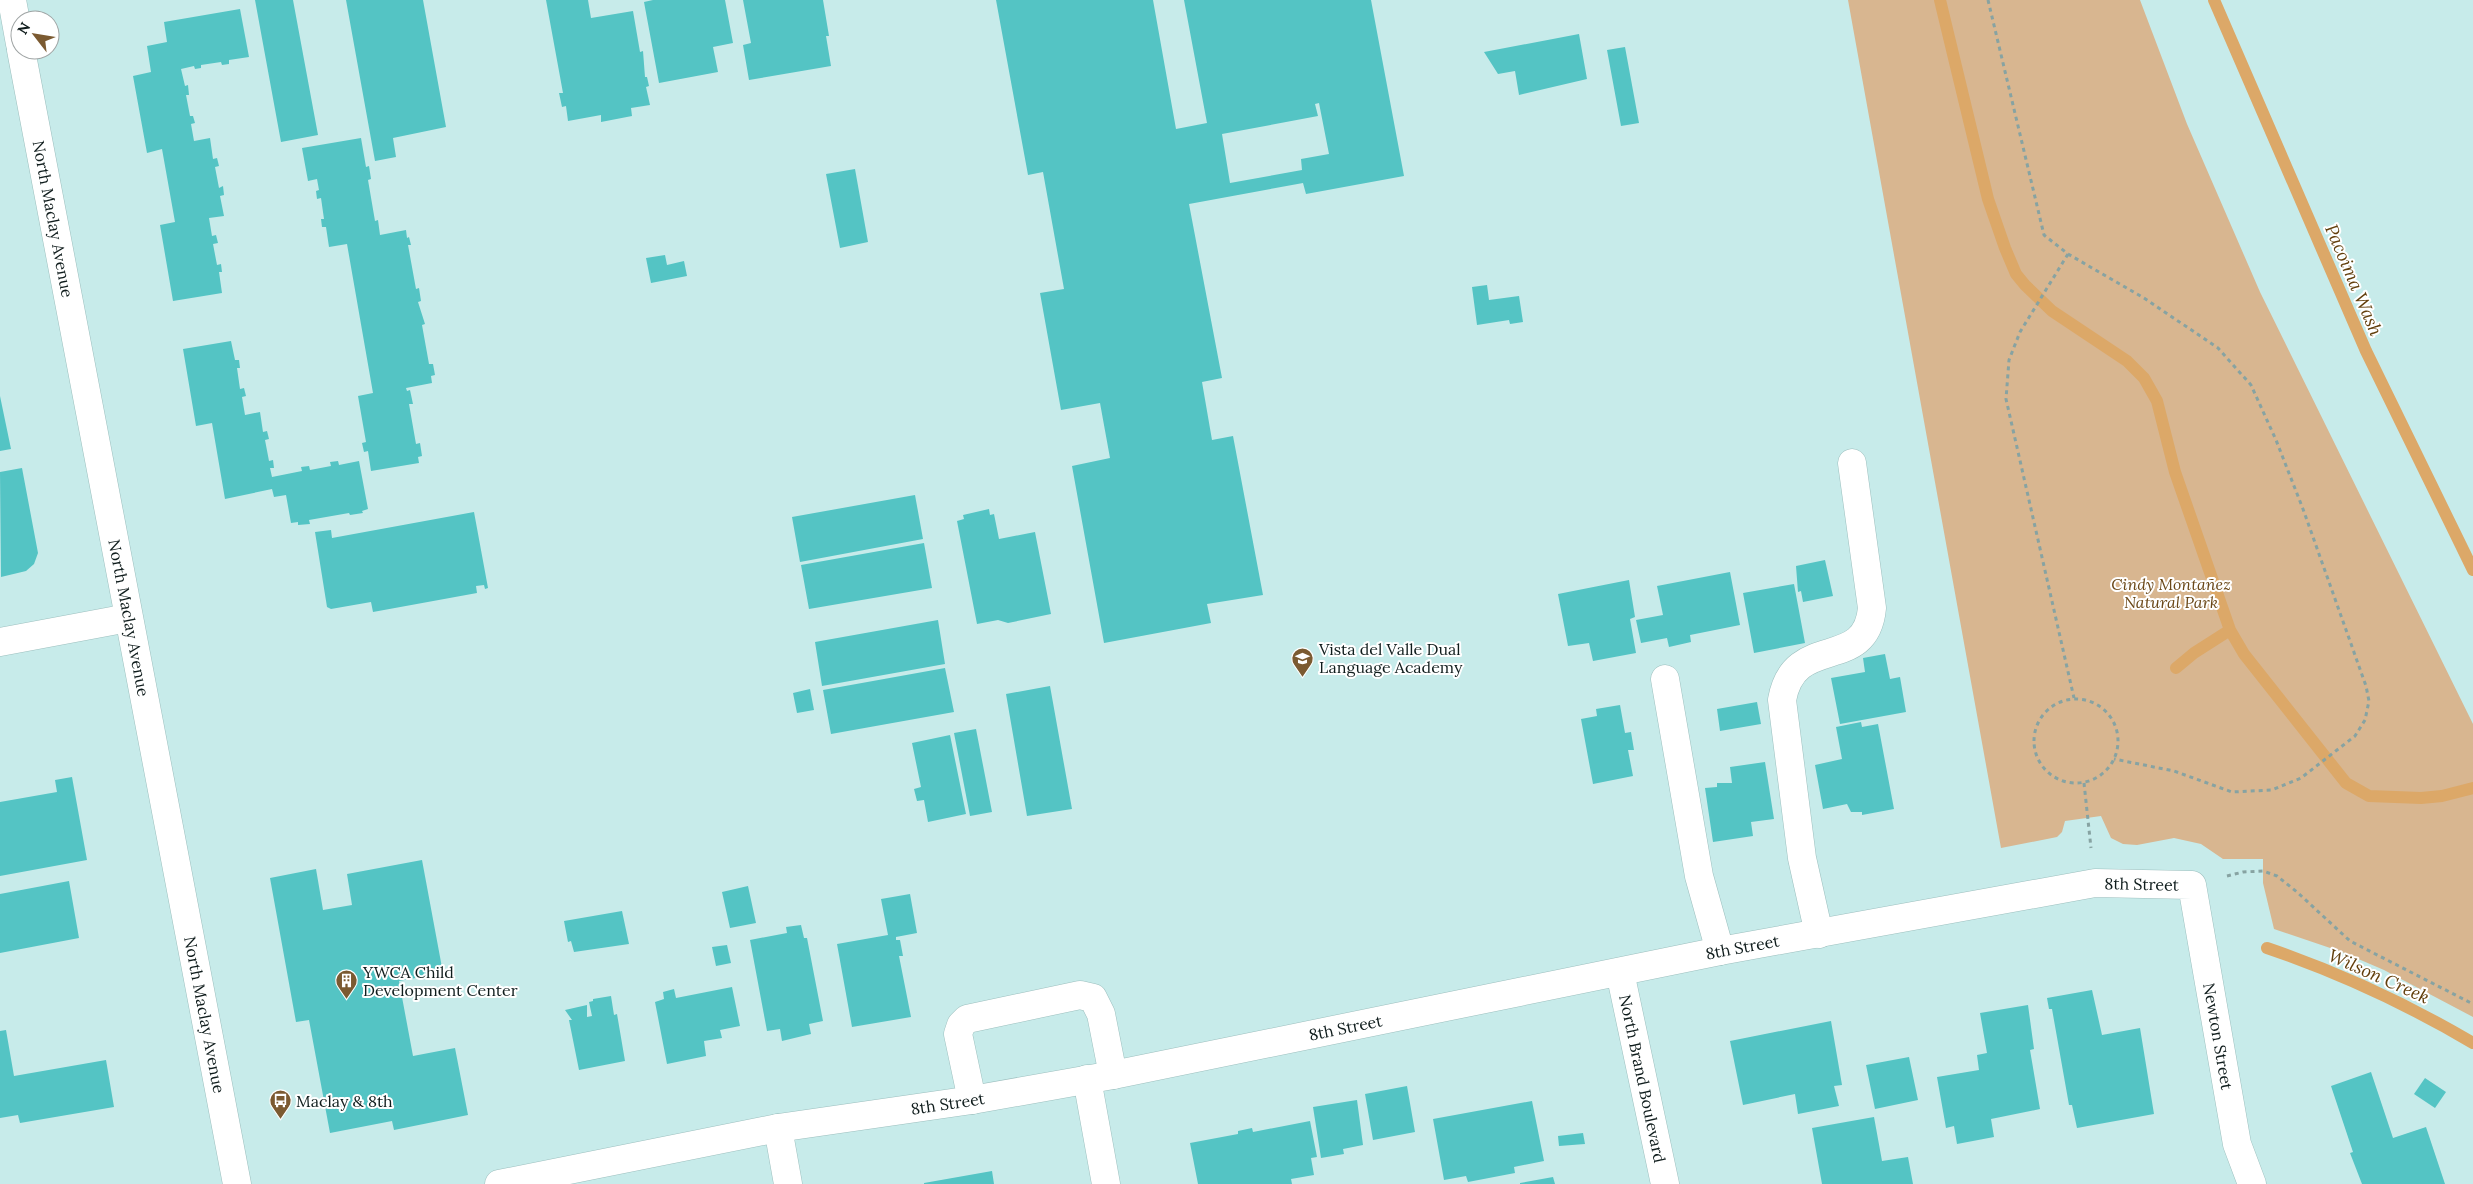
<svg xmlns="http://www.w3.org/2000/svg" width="2473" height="1184" viewBox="0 0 2473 1184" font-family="Lora,serif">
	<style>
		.green { fill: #d8b690 }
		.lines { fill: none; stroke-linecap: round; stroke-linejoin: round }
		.stream { stroke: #dca868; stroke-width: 12 }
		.building { fill: #54c4c4; fill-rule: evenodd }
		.minor-casing { stroke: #9cbfbe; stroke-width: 29 }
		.major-casing { stroke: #9cbfbe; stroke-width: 29 }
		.path { stroke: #87a3a2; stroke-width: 3; stroke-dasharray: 4 4; stroke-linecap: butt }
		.minor { stroke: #fff; stroke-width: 28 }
		.major { stroke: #fff; stroke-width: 28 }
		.labels { text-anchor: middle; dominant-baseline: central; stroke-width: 4; stroke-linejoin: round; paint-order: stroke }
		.street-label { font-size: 16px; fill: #0f1c1c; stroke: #fff }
		.park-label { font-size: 16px; font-style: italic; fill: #6a4717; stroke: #fff }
		.poi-label { font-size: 16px; fill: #0f1c1c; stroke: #fff; text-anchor: start }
		.water-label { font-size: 18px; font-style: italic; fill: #623f0c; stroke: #fff }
	</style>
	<rect width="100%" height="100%" fill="#c7ebea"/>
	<path class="green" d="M1848,0H2140L2187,124L2260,292L2473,724V1017L2384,970L2342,952L2274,929L2263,883V859H2223L2201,844L2174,838L2137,845L2123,844L2111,838L2101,816L2065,821L2062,832L2057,837L2001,848Z"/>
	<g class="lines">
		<path class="stream" d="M1940,0L1988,199L2005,248L2016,274L2025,285L2052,311L2127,361L2144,378L2157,401L2175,472L2230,630L2244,654L2346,783L2369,796L2421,798L2442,796L2473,788
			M2214,0L2366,351L2473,570
			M2176,668L2194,653L2230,630
			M2267,948C2340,973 2407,1004 2473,1043"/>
	</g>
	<path class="building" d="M255,0H293L318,135L281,142Z
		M346,0H423L446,127L393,138L396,157L375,161Z
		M546,0H588L591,18L633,11L640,52L643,51L645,77H647L649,86L646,87L650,105L631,108L632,116L601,122V115L568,121L566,106L562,107L559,93H563Z
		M653,0H725L733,43L713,47L718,72L659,83L644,2Z
		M743,0H823L829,36H826L831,66L749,80L743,45L751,43Z
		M996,0H1153L1176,129L1207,123L1184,0H1371L1404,176L1306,194L1303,183L1189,204L1222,378L1202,382L1212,440L1233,436L1263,595L1207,604L1211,623L1104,643L1072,466L1110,458L1100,403L1061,410L1040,293L1064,289L1043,172L1028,175ZM1319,103L1329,154L1301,159L1302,170L1230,183L1222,134L1318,116L1315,104Z
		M240,9L249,57L229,60V64L222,65L221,62L201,65V68L195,69L194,66L181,69L185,86L188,85L189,95H186L190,116H193L195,123L191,124L194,141L210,138L213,159L217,158L219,166L215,167L219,188L223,186L224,195L220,196L224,216L209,218L212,236L216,235L218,243L213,244L217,265L221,264L222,272H219L222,293L173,301L160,225L175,222L162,149L147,153L133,76L151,72L147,46L167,42L164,22Z
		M1579,34L1587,79L1519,95L1515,71L1498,74L1484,52Z
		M1625,47L1639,123L1621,126L1607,50Z
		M361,138L366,167L369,166L371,179L368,180L375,221L378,220L380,235L406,230L407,238L409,237L411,245H408L416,289L419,288L421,301L418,302L425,324L422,325L429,364H433L435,375L431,376L432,383L406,388L407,391L410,390L413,404H409L416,444L420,443L422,456L418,457L419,463L371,471L368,451L364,452L362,443L366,442L358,396L373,393L347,244L329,247L326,227H322L321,219H324L321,198L317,199L316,191L319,190L317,179L308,181L302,148Z
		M855,169L868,242L840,248L826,174Z
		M665,255L667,265L684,261L687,276L651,283L646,258Z
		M1487,285L1489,300L1519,296L1523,322L1510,324L1509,320L1477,325L1472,287Z
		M231,341L235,360H239L240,368H237L240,389L244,388L246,396L242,397L245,415L260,412L263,432L267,431L269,439L265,440L269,461L273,460L274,468H270L272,477L302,471L301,467L309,466L310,470L331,466L330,462L338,461L339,465L359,461L368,509L362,511L363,513L350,515L349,513L309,520L310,524L298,525V522L291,523L286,495L274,497L272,489L225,499L212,423L196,426L183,349Z
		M0,396L11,449L0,451Z
		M22,468L38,553L34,564L26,571L1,577L0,472Z
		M915,495L923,539L800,562L792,517Z
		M989,509L990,515L994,514L999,539L1035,532L1051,614L1008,623L998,620L977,624L957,521L964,519L963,515Z
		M474,512L488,588L485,589L484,585L476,586L477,593L373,612L371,602L331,609L327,607L315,532L331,530L332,538Z
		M924,543L932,588L809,609L801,565Z
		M1825,560L1833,596L1803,602L1801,591L1798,592L1796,566Z
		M1730,572L1740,625L1690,635L1691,642L1669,647L1667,638L1641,643L1636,620L1663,615L1657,586Z
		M1629,580L1635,617L1630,619L1636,653L1593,661L1589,643L1568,646L1558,594Z
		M1794,584L1805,643L1754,653L1743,593Z
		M938,620L945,664L822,686L815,642Z
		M1885,654L1890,679L1900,677L1906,712L1840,724L1831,678L1865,672L1863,658Z
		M945,668L954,712L831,734L823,690Z
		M1050,686L1072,809L1027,816L1006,694Z
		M810,689L814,710L797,713L793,693Z
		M1757,702L1761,724L1720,731L1717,709Z
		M1620,705L1625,733L1631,732L1634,750H1628L1633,776L1593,784L1581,719L1597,716L1596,709Z
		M1861,722L1862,727L1878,724L1894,809L1862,815V812H1851L1847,804L1823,809L1815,765L1842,759L1836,727Z
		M976,729L992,812L970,816L954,733Z
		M950,735L966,814L928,822L924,800L917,801L914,789L921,787L912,743Z
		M1765,762L1774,819L1751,822L1753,836L1713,842L1705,788L1717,787V783H1732L1730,767Z
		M72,777L87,860L0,876V802L57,792L55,780Z
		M422,860L443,973L399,981L413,1056L455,1048L468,1115L394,1130L392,1121L330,1133L309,1020L296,1022L270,878L316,869L323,910L352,905L347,874Z
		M69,881L79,938L0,953V894Z
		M748,886L756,923L730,928L722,892Z
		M910,894L917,933L896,937V940H900L903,956H899L911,1017L852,1027L837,944L888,935L881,899Z
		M622,911L629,944L574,952L571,941L568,942L564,921Z
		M801,925L804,938H807L823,1021L809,1024L811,1034L782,1041L780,1029L767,1031L750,940L787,933L786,927Z
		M727,945L731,963L716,966L712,947Z
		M732,987L740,1026L720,1030L722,1038L704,1041L706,1056L667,1064L655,1002L664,999L663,992L674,989L676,998Z
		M2092,990L2102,1035L2140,1028L2154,1114L2077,1128L2072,1105H2069L2052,1009H2049L2047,998Z
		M611,996L614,1015L617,1014L625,1061L579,1070L569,1020H572L565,1010L587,1005V1017L592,1016L589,1002L593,1001V999Z
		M2028,1005L2034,1049L2030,1050L2040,1109L1991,1119L1994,1137L1957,1144L1954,1126L1946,1128L1937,1077L1979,1070L1977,1055L1987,1053L1980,1013Z
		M1831,1021L1842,1085L1834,1086L1839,1106L1798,1114L1795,1094L1743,1105L1730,1041Z
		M6,1030L14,1076L106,1060L114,1107L20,1123L18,1115L0,1118V1031Z
		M1909,1057L1918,1100L1875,1109L1866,1065Z
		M2371,1072L2393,1138L2426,1127L2445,1184H2362L2350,1153L2353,1152L2331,1086Z
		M2425,1078L2446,1092L2435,1108L2414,1094Z
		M1407,1086L1415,1132L1373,1140L1365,1094Z
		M1357,1100L1363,1145L1343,1149L1344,1154L1321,1158L1313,1107Z
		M1532,1101L1544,1161L1514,1167L1515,1173L1468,1182L1466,1176L1444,1180L1433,1119Z
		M1874,1117L1882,1161L1908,1157L1913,1184H1822L1812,1128Z
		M1310,1121L1317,1157L1311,1158L1314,1175L1291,1179L1292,1184H1198L1190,1143L1238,1134V1131L1252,1128L1253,1132Z
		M1583,1133L1585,1144L1559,1146L1558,1136Z
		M992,1171L994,1184H924V1183Z
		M1553,1177L1555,1184H1520V1183Z"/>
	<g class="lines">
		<defs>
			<g id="minor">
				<path d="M0,642L128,618"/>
				<path d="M1665,679L1699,876L1720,951"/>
				<path d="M1819,934L1802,858L1782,700C1794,631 1866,674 1872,608L1852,463"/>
				<path id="s1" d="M1620,972L1665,1184"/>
				<path d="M1087,1079L1106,1184"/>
				<path d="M972,1100L958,1034L961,1025L967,1019L1080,995L1093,998L1101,1014L1113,1075"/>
				<path d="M778,1128L788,1184"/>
				<path id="s2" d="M499,1184L778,1128L972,1100L1113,1075L1720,951L2095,883L2192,885L2237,1144L2252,1184"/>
			</g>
			<g id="major">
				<path d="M12,0L20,44"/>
				<path id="s3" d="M21,50L237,1184"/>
			</g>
		</defs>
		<use href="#minor" class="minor-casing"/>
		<use href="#major" class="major-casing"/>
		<path class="path" d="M1988,0L2044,235L2068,254L2144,298L2218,348L2251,385L2276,440L2303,509L2366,686L2369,701L2365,720L2355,736L2301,778L2272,790L2232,792L2174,771L2114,759
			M2068,254L2020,332L2009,360L2006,399L2074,698
			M2034 741a42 42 0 1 1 84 0a42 42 0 1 1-84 0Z
			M2084,783L2091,848
			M2227,876L2243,872L2263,871L2277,876L2297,892L2350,941L2473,1004"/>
		<use href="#minor" class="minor"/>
		<use href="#major" class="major"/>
	</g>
	<defs>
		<symbol id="school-pin" viewBox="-11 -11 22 30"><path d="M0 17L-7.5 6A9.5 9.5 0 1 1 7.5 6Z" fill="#7b5a31" stroke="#fff"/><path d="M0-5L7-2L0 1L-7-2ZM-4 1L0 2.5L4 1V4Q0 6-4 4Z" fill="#fff"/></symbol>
		<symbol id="building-pin" viewBox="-11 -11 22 30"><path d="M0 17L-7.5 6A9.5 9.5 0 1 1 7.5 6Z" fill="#7b5a31" stroke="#fff"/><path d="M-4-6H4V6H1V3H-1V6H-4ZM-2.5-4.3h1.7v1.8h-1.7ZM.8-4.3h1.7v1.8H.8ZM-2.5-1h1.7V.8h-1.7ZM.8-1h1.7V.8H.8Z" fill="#fff"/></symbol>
		<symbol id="bus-pin" viewBox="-11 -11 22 30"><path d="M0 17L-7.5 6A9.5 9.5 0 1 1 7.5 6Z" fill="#7b5a31" stroke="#fff"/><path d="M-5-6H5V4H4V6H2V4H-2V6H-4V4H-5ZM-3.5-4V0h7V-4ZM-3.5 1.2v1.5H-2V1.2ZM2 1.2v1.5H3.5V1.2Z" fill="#fff"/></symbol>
	</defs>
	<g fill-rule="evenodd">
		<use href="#school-pin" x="1290" y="646" width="25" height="34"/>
		<use href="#building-pin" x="334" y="968" width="25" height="34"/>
		<use href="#bus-pin" x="268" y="1088" width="25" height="34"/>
	</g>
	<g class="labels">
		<g class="street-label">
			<text stroke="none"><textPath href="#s3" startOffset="172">North Maclay Avenue</textPath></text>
			<text stroke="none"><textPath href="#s3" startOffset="578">North Maclay Avenue</textPath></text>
			<text stroke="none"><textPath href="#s2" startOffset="1671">8th Street</textPath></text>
			<text stroke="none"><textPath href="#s2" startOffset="1266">8th Street</textPath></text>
			<text stroke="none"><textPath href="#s3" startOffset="982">North Maclay Avenue</textPath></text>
			<text stroke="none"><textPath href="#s2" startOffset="861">8th Street</textPath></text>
			<text stroke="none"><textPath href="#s2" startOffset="1875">Newton Street</textPath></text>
			<text stroke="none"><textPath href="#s1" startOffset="109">North Brand Boulevard</textPath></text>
			<text stroke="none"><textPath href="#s2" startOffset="456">8th Street</textPath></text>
		</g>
		<g class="park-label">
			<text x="2171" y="584">Cindy Montañez<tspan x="2171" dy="18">Natural Park</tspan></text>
		</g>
		<g class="poi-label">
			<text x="1319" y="649">Vista del Valle Dual<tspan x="1319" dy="18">Language Academy</tspan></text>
			<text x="363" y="972">YWCA Child<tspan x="363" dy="18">Development Center</tspan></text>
			<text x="296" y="1101">Maclay &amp; 8th</text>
		</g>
		<g class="water-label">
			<text transform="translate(2354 280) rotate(67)">Pacoima Wash</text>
			<text transform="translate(2379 976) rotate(24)">Wilson Creek</text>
		</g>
	</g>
	<g transform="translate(35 35) rotate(301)"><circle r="24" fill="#ffffff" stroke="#9fa4a4"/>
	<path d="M0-4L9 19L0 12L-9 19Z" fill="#7b5a31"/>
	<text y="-8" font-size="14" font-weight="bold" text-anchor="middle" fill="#0f1c1c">N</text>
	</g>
</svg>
